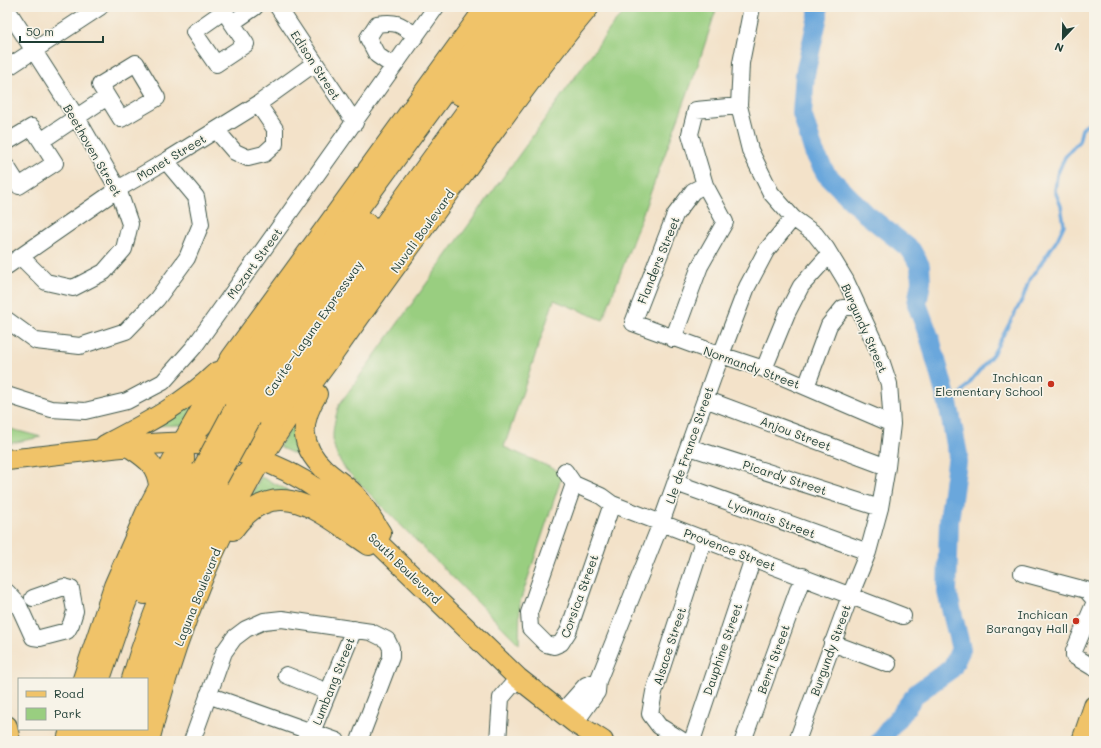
<svg xmlns="http://www.w3.org/2000/svg" width="1101" height="748" viewBox="0 0 1101 748" font-family="Mali,sans-serif">
	<style>
		.green { fill: #99ce80; stroke: #5c865a }
		.lines { fill: none; stroke-linecap: round; stroke-linejoin: round }
		.stream { stroke: #6aa7dc; stroke-width: 3.5 }
		.river { stroke: #6aa7dc; stroke-width: 20 }
		.minor-casing { stroke: #3f564a; stroke-width: 18 }
		.major-casing { stroke: #3f564a; stroke-width: 22 }
		.highway-casing { stroke: #3f564a; stroke-width: 24 }
		.minor { stroke: #fff; stroke-width: 16 }
		.major { stroke: #f0c369; stroke-width: 20 }
		.highway { stroke: #f0c369; stroke-width: 22 }
		.highway-bridge-casing { stroke: #3f564a; stroke-width: 24; stroke-linecap: butt }
		.highway-bridge { stroke: #f0c369; stroke-width: 22 }
		.poi-dot { fill: #c8321e; stroke: #f7f3e8; stroke-width: 1.5 }
		.labels { text-anchor: middle; dominant-baseline: central; stroke-width: 3.5; stroke-linejoin: round; paint-order: stroke }
		.street-label { font-size: 12px; fill: #1f3d34; stroke: #f7f3e8 }
		.poi-label { font-size: 12px; fill: #1f3d34; stroke: #f7f3e8; text-anchor: end }
	</style>
	<rect width="100%" height="100%" fill="#f7f3e8"/>
	<filter id="ink" filterUnits="userSpaceOnUse"><feTurbulence type="fractalNoise" baseFrequency=".025" numOctaves="2"/><feDisplacementMap in="SourceGraphic" scale="8" xChannelSelector="R" yChannelSelector="G"/><feConvolveMatrix kernelMatrix="1 2 1 2 8 2 1 2 1" color-interpolation-filters="sRGB"/></filter>
	<filter id="wash" filterUnits="userSpaceOnUse"><feTurbulence type="fractalNoise" baseFrequency=".012" numOctaves="4" result="noise"/><feDisplacementMap in="SourceGraphic" scale="16" xChannelSelector="R" yChannelSelector="G"/><feGaussianBlur stdDeviation="0.9" result="paint"/><feColorMatrix in="noise" values="0 0 0 0 0 0 0 0 0 0 0 0 0 0 0 0 0 1.4 0 .05"/><feComposite in="paint" operator="in"/></filter>
	<g filter="url(#wash)">
		<rect width="100%" height="100%" fill="#f3e2c9"/>
		<path class="green" d="M630,7H717L696,71L603,320L554,300L504,447L563,473L520,602L519,644L346,470C329,446 331,433 339,405L614,23Z
			M207,387L185,425L147,426Z
			M305,405L315,466L301,457L279,447Z
			M7,428L41,437L7,444Z
			M261,477L282,487L294,495L242,512Z"/>
		<g class="lines">
			<path class="stream" d="M949,408L993,354L1023,298L1029,281L1057,240L1064,225L1061,206L1055,191L1057,175L1065,157L1079,141L1082,129L1094,117"/>
			<path class="river" d="M818,7V16L805,74L802,114L814,152L826,174L866,214L911,250L920,266L921,282L917,304L931,342L949,408L958,455L949,521L947,592L961,649L952,668L917,693L880,741"/>
		</g>
	</g>
	<g filter="url(#ink)">
		<g class="lines">
			<defs>
				<path id="minor" d="M278,7L355,123
					M752,7L741,63L739,106L750,150L771,193L793,218L815,234L826,248L846,281L877,348L889,384L892,424L887,467L880,508L868,552L850,596L797,741
					M7,9L77,118L118,189L130,224L124,249L104,272L73,288L46,282L21,257
					M224,11L246,44L216,64L194,32Z
					M232,23L255,7
					M136,63L157,98L121,119L100,85Z
					M393,66L377,55L368,38L377,24C397,21 400,24 416,36
					M7,68L100,7
					M216,130L235,152L248,158L264,154L275,144V129L258,104
					M41,141L107,97
					M7,142L32,127L55,163L19,186L7,167
					M705,185L693,191L675,215L633,323L721,355L764,369L892,424
					M7,266L118,189L166,161L258,104L315,63
					M7,320L36,341L80,346L126,331L157,299L187,258L201,224L196,197L166,161
					M673,339L700,266L725,222L705,185L690,134L696,110L739,106
					M764,369L787,313L801,286L829,255
					M806,387L829,325L843,308L857,305
					M7,395L51,409L85,411L127,401L163,382L194,347L436,7
					M705,399L887,467
					M689,447L880,508
					M565,471L574,484L601,496L612,504L903,616
					M676,483L868,552
					M574,484L529,613L530,628L546,644L554,646L561,643L568,632L612,504
					M1022,573L1086,590L1093,598L1094,602
					M7,592L18,604L33,637L40,638L67,631L71,624L75,611L71,589L64,587L33,598
					M1094,604L1074,651V656L1094,668
					M832,643L888,664
					M286,675L328,692
					M208,695L337,741
					M562,712L586,685L598,681
					M575,723L597,692L598,681L661,523L721,355L747,287L766,251L793,218
					M312,732L354,629
					M192,741L224,652L234,638L246,629L264,621L282,619L371,632L387,640L391,648V657L359,741
					M498,741L501,698L518,678
					M683,741L659,726L650,714L654,692L704,538
					M692,741L753,558
					M743,741L803,576"/>
				<path id="major" d="M317,394C300,422 299,445 324,469C334,479 348,486 357,497C366,508 373,521 381,533
					M105,445C145,424 184,404 217,372
					M128,446C145,458 156,463 159,485
					M7,460C45,456 83,451 122,447C142,445 162,442 182,443C240,445 296,470 340,506L518,678L575,723L603,741
					M233,530C277,469 323,515 369,545
					M83,679L114,586L148,508L182,443L231,358L486,7
					M7,726L10,741
					M67,741L70,729
					M149,741C173,644 211,547 261,460C281,426 304,394 327,363C357,320 387,278 418,236C474,159 528,80 589,7
					M1082,741L1094,706"/>
				<path id="highway" d="M460,94L526,7
					M235,410L263,368L366,224
					M250,418C292,352 339,290 384,227C437,153 490,79 546,7
					M145,593L203,470
					M99,679L124,605L143,558L184,471L182,443L215,411L249,356L506,7
					M133,679C153,609 184,543 217,478
					M147,697L173,621L218,519L233,488L261,460V438L298,378L526,60L568,7
					M82,741L85,729
					M99,741L102,729
					M116,741L119,729
					M135,741L138,729"/>
			</defs>
			<use href="#minor" class="minor-casing"/>
			<use href="#major" class="major-casing"/>
			<use href="#highway" class="highway-casing"/>
			<use href="#minor" class="minor"/>
			<use href="#major" class="major"/>
			<use href="#highway" class="highway"/>
			<defs>
				<path id="highway-bridge" d="M203,470L235,410
					M217,478L250,418"/>
			</defs>
			<use href="#highway-bridge" class="highway-bridge-casing"/>
			<use href="#highway-bridge" class="highway-bridge"/>
		</g>
	</g>
	<g class="poi-dot">
		<circle cx="1051" cy="384" r="4"/>
		<circle cx="1076" cy="621" r="4"/>
	</g>
	<g class="labels">
		<g class="street-label">
			<text transform="translate(316 65) rotate(57)">Edison Street</text>
			<text transform="translate(93 150) rotate(60)">Beethoven Street</text>
			<text transform="translate(171 157) rotate(-31)">Monet Street</text>
			<text transform="translate(422 231) rotate(-54)">Nuvali Boulevard</text>
			<text transform="translate(658 260) rotate(-68)">Flanders Street</text>
			<text transform="translate(254 263) rotate(-54)">Mozart Street</text>
			<text transform="translate(313 328) rotate(-55)">Cavite–Laguna Expressway</text>
			<text transform="translate(865 328) rotate(66)">Burgundy Street</text>
			<text transform="translate(752 367) rotate(20)">Normandy Street</text>
			<text transform="translate(796 433) rotate(21)">Anjou Street</text>
			<text transform="translate(689 445) rotate(-71)">Lle de France Street</text>
			<text transform="translate(785 477) rotate(18)">Picardy Street</text>
			<text transform="translate(772 518) rotate(20)">Lyonnais Street</text>
			<text transform="translate(730 549) rotate(21)">Provence Street</text>
			<text transform="translate(405 568) rotate(44)">South Boulevard</text>
			<text transform="translate(579 596) rotate(-70)">Corsica Street</text>
			<text transform="translate(197 597) rotate(-68)">Laguna Boulevard</text>
			<text transform="translate(669 646) rotate(-72)">Alsace Street</text>
			<text transform="translate(722 649) rotate(-71)">Dauphine Street</text>
			<text transform="translate(830 650) rotate(-70)">Burgundy Street</text>
			<text transform="translate(773 659) rotate(-70)">Berri Street</text>
			<text transform="translate(333 681) rotate(-68)">Lumbang Street</text>
		</g>
		<g class="poi-label">
			<text x="1043" y="377">Inchican<tspan x="1043" dy="14">Elementary School</tspan></text>
			<text x="1068" y="614">Inchican<tspan x="1068" dy="14">Barangay Hall</tspan></text>
		</g>
	</g>
	<rect width="1101" height="748" fill="none" stroke="#f7f3e8" stroke-width="24"/>
	<rect x="18" y="678" width="130" height="52" fill="#f7f3e8" stroke="#a1aaa0"/>
	<rect x="26" y="691" width="20" height="6" fill="#f0c369" stroke="#a1aaa0"/>
	<text x="54" y="698" font-size="12" fill="#1f3d34">Road</text>
	<rect x="26" y="708" width="20" height="12" fill="#99ce80" stroke="#a1aaa0"/>
	<text x="54" y="718" font-size="12" fill="#1f3d34">Park</text>
	<g transform="translate(1063 38) rotate(202)" stroke="#f7f3e8" stroke-width="3" paint-order="stroke">
	<path d="M0-3L7 15L0 10L-7 15Z" fill="#1f3d34"/>
	<text y="-6" font-size="11" font-weight="bold" text-anchor="middle" fill="#1f3d34">N</text>
	</g>
	<path d="M20 36v6h83v-6" fill="none" stroke="#1f3d34" stroke-width="2"/>
	<text x="26" y="36" font-size="12" fill="#1f3d34" stroke="#f7f3e8" stroke-width="3" paint-order="stroke">50 m</text>
</svg>
